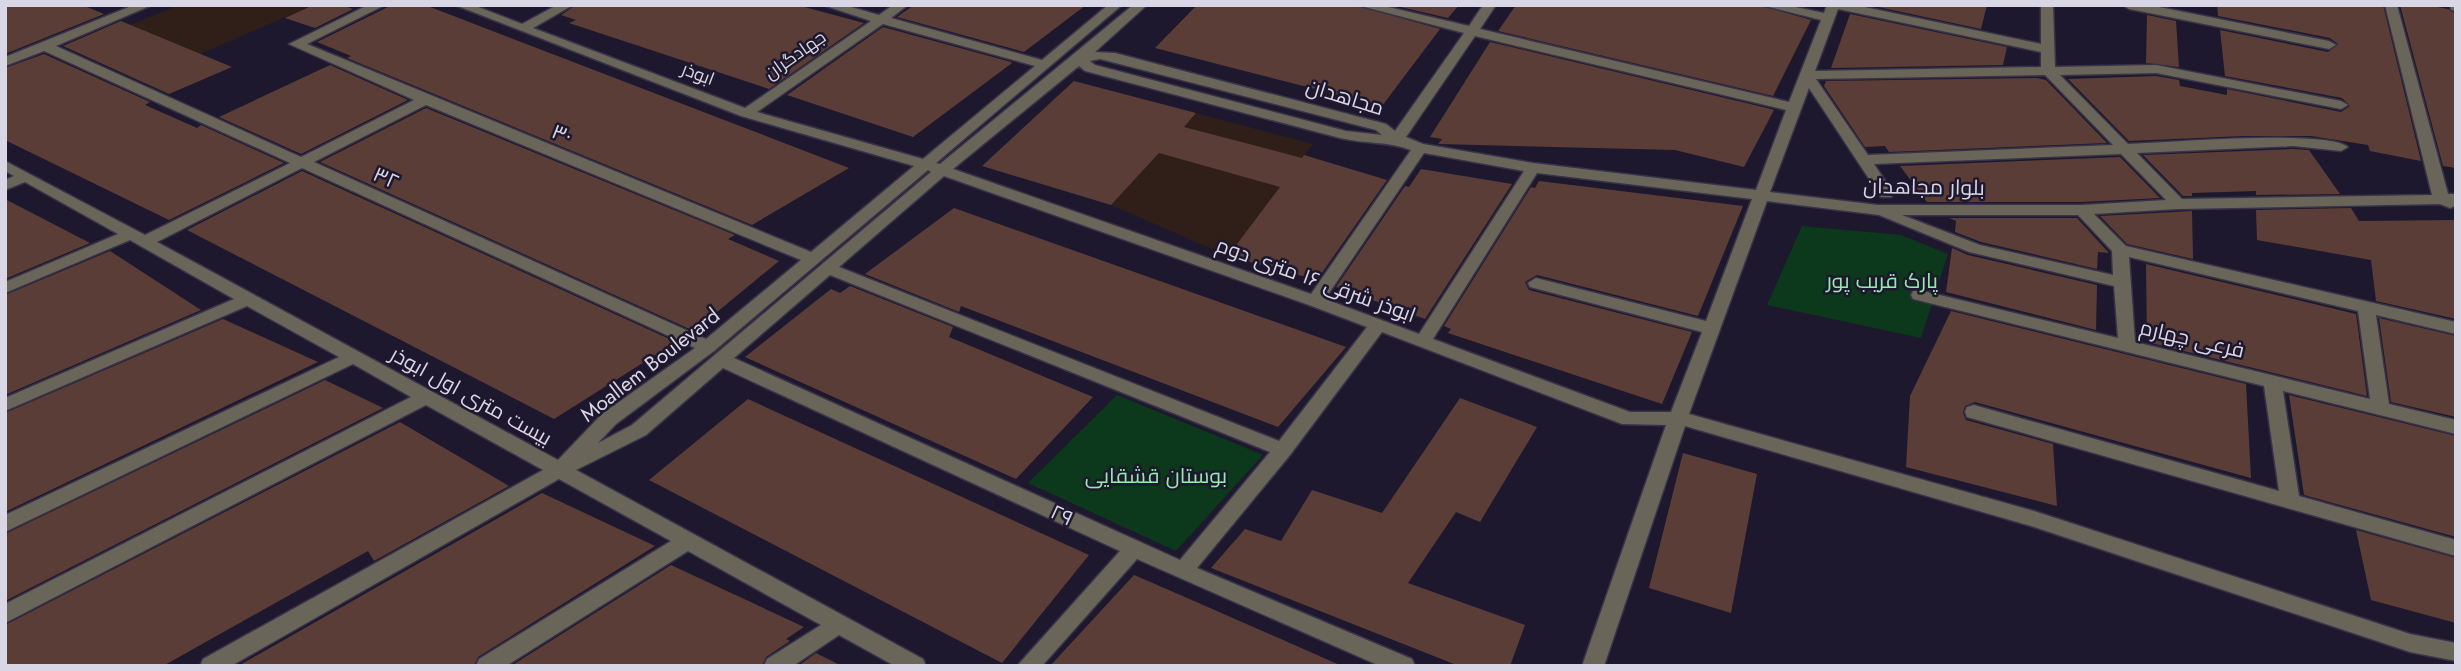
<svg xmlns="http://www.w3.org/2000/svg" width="2461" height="671" viewBox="0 0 2461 671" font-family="Jost,Cairo,sans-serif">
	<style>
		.education { fill: #301e18 }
		.green { fill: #0c381b }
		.building { fill: #5b3d37 }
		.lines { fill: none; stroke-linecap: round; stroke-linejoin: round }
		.minor-casing { stroke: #383348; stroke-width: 3 }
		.minor { fill: #696559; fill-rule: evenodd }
		.labels { text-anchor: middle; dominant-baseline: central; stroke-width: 5; stroke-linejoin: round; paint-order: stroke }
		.far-street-label { font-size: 18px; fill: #d9d6e5; stroke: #1e182e }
		.street-label { font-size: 21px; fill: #d9d6e5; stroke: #1e182e }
		.park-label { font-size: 21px; fill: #90eda7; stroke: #1e182e }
	</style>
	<rect width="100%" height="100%" fill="#1e182e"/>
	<path class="education" d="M179,5H313L198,55L130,25Z
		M1196,113L1313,144L1228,256L1111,205Z"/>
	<path class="green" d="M1802,226L1901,235L1948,254L1921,338L1767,305Z
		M1117,395L1263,455L1176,551L1028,483Z"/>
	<path class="building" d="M5,5H82L104,14L5,54Z
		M313,5H342L353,9L315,28L285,18Z
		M392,5H425L849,168L752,225L347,58L351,56L317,42Z
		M576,5H797L864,23L769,89L569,23L576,20L561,15Z
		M914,5H1086L1024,52L897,17Z
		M1197,5H1355L1440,29L1382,106L1155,48Z
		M1392,5H1459L1448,18Z
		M1516,5H1759L1811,20L1773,96L1498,31Z
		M1869,5H1987L1981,29Z
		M2217,5H2383L2421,161L2370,151L2368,145L2311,136H2244L2129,141L2068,79L2156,76L2179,80L2180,86L2227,95V89L2341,112L2350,106L2342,98L2225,76L2220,30L2328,52L2338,44L2330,38L2218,16Z
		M2400,5H2427L2448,9L2456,14V168L2443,166Z
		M1850,14L2007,47L2003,65L1831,68Z
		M2147,15L2176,21L2179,67L2146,63Z
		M121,21L232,67L169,94L63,46Z
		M883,27L1011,62L1012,63L913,137L787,95Z
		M1490,42L1767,108L1774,110L1744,167L1675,150L1438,144L1442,139L1430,137Z
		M44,54L150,102L145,105L197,128L201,125L284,163L169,220L5,140V68Z
		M330,65L408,100L301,154L219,117Z
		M2037,78L2046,80L2107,143L1889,152L1885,146L1865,147L1824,86L1826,81Z
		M1074,81L1196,113L1184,127L1302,158L1304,155L1387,180L1317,280L1228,256L1280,187L1159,153L1111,205L982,166Z
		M426,108L735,235L728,239L779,261L694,331L320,162Z
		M2293,149L2309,150L2340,194L2256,195V191L2192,193V196H2183L2143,155Z
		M2120,157L2160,198L2082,202H1927L1900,166Z
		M1421,169L1512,184L1425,319L1336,287L1405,186L1409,187Z
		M302,171L676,342L554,419L187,230Z
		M1539,181L1743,206L1698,316L1537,275L1525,282L1529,290L1692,332L1662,404L1448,333L1451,329L1444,326L1531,187L1535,188Z
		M5,199L90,243L5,279Z
		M954,208L1346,347L1278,427L961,306L959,312L865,274Z
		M2351,208L2359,221L2456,220V319L2376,301L2371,260L2257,240L2256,210Z
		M2192,211L2193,259L2127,244L2100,216Z
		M1949,218H2077L2109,253L2098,252L2097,269L1981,242L1955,232L1956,221Z
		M1952,248L1968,255L2097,285L2096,330L1946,292Z
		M110,251L201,310L5,395V295Z
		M2146,264L2356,314L2367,396L2147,342Z
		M850,286L953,327L949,337L1093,397L1016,479L745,357L831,289L840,293Z
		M1951,311L2246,384L2251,478L1975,402L1965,406L1963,413L1966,420L2053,444L2057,506L1906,467L1910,396Z
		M2379,318L2456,336V417L2391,402Z
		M223,319L318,362L5,512V413Z
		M325,380L383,408L5,601V534Z
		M2289,395L2456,436V537L2304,495Z
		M1460,398L1537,427L1480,522L1456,512L1408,583L1525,625L1510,666H1459L1211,568L1245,529L1281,541L1312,490L1382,513Z
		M748,399L1078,550L1089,555L1002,663L649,480Z
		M400,422L509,486L374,561L368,551L163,666H5V625Z
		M1683,453L1757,474L1731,613L1649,588Z
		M542,493L655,546L478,657L474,666H238Z
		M2356,530L2456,558V623L2371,600Z
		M671,565L804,627L786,639L790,641L766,657L762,666H511Z
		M1134,575L1185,597L1342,666H1050Z
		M816,653L842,666H798Z"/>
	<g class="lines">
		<defs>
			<path id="minor" d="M134,5H152L56,46L301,157L414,100L289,44L368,5H385L307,44L811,252L914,166L741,116L455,5H473L522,24L557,5H573L533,28L745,108L871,21L823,5H844L879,15L893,5H908L891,18L1042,60L1108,5H1122L936,163L940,164L1133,5H1147L1095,52L1115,53L1386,124L1395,131L1464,33L1357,5H1380L1469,26L1483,5H1496L1480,29L1789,102L1821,20L1761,5H1786L1824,13L1827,5H1855L2041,44V5H2053L2055,67L2156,65L2341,101L2348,105L2341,109L2156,73L2060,75L2128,144C2163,143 2329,129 2348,147L2341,151L2293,146L2137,153L2182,199L2432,195L2385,5H2397L2448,194H2456L2455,206L2450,208L2440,204L2178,209L2094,214L2126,246L2456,322V334L2376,315L2389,404L2456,420V434L2283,391L2299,496L2456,540V556L1967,417L1965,412L1967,407L1974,405L2279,491L2264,386L1913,299L1911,295L1913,291L1919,290L2118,338L2114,286L1969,252L1879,215L1767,201L1689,414L2034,511L2410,634L2456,643V661L2410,652L2031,526L1685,426L1604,666H1582L1666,425L1622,424L1382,332L1290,455L1197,568L1412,659L1415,666H1380L1137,559L1042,666H1017L1120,551L723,368L646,435L576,470L923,659L926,666H895L839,635L793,666H764L767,659L821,625L688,551L506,666H476L479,659L671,541L559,479L231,666H200L203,659L543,470L426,405L5,623V604L411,397L353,364L5,532V515L339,357L247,306L5,411V398L234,299L130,240L5,293V282L118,234L25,182L5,190V180L14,176L5,171V161L145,235L290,163L44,51L5,66V57ZM1838,9L2041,52V67L1815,71ZM883,24L1035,66L923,159L757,112ZM1475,36L1786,110L1756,190L1533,163L1423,144L1406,137ZM1100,59L1376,130L1382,135L1346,131L1095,65L1090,61ZM1079,66L1085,71L1340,138C1364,144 1388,141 1411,150L1311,294L953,169ZM2045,75L2113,145L1868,155L1816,79ZM1809,88L1881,197H1891L1894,194L1874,164L2121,154L2166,200L2082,205H1878L1770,192ZM426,105L801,260L706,339L314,162ZM1424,153L1524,171L1419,334L1325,299ZM302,168L695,348L602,414L558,460L157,242ZM928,170L931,172L632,425L598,443L616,424L714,351ZM1537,173L1752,199L1706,321L1536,278L1528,283L1530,287L1702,332L1671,412H1630L1433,339ZM944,176L1309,305L1367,327L1279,441L839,267ZM1902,215H2078L2112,251L2113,275L1980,245ZM2129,257L2358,311L2370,399L2135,342ZM830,275L1270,452L1180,560L734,358Z
				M2123,5H2149L2329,41L2336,45L2329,49L2129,9Z
				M2450,5H2456V11L2451,10Z"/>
		</defs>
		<use href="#minor" class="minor-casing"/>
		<use href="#minor" class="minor"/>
	</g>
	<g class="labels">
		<g class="far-street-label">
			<text transform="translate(795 55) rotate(-35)">جهادگران</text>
			<text transform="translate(698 74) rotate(21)">ابوذر</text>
		</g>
		<g class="street-label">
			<text transform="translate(1345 97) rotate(17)">مجاهدان</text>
			<text transform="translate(562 134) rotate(22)">۳۰</text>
			<text transform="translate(386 178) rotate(24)">۳۲</text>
			<text transform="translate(1924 187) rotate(1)">بلوار مجاهدان</text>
			<text transform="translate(1316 280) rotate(20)">ابوذر شرقی ۱۶ متری دوم</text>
			<text transform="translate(2192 339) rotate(13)">فرعی چهارم</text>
			<text transform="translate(650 365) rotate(-38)">Moallem Boulevard</text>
			<text transform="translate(471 396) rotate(29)">بیست متری اول ابوذر</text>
			<text transform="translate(1062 515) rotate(25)">۲۹</text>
		</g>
		<g class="park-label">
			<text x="1882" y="281">پارک قریب پور</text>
			<text x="1156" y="476">بوستان قشقایی</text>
		</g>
	</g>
	<rect width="2461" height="671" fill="none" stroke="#d9d6e5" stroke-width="14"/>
</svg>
